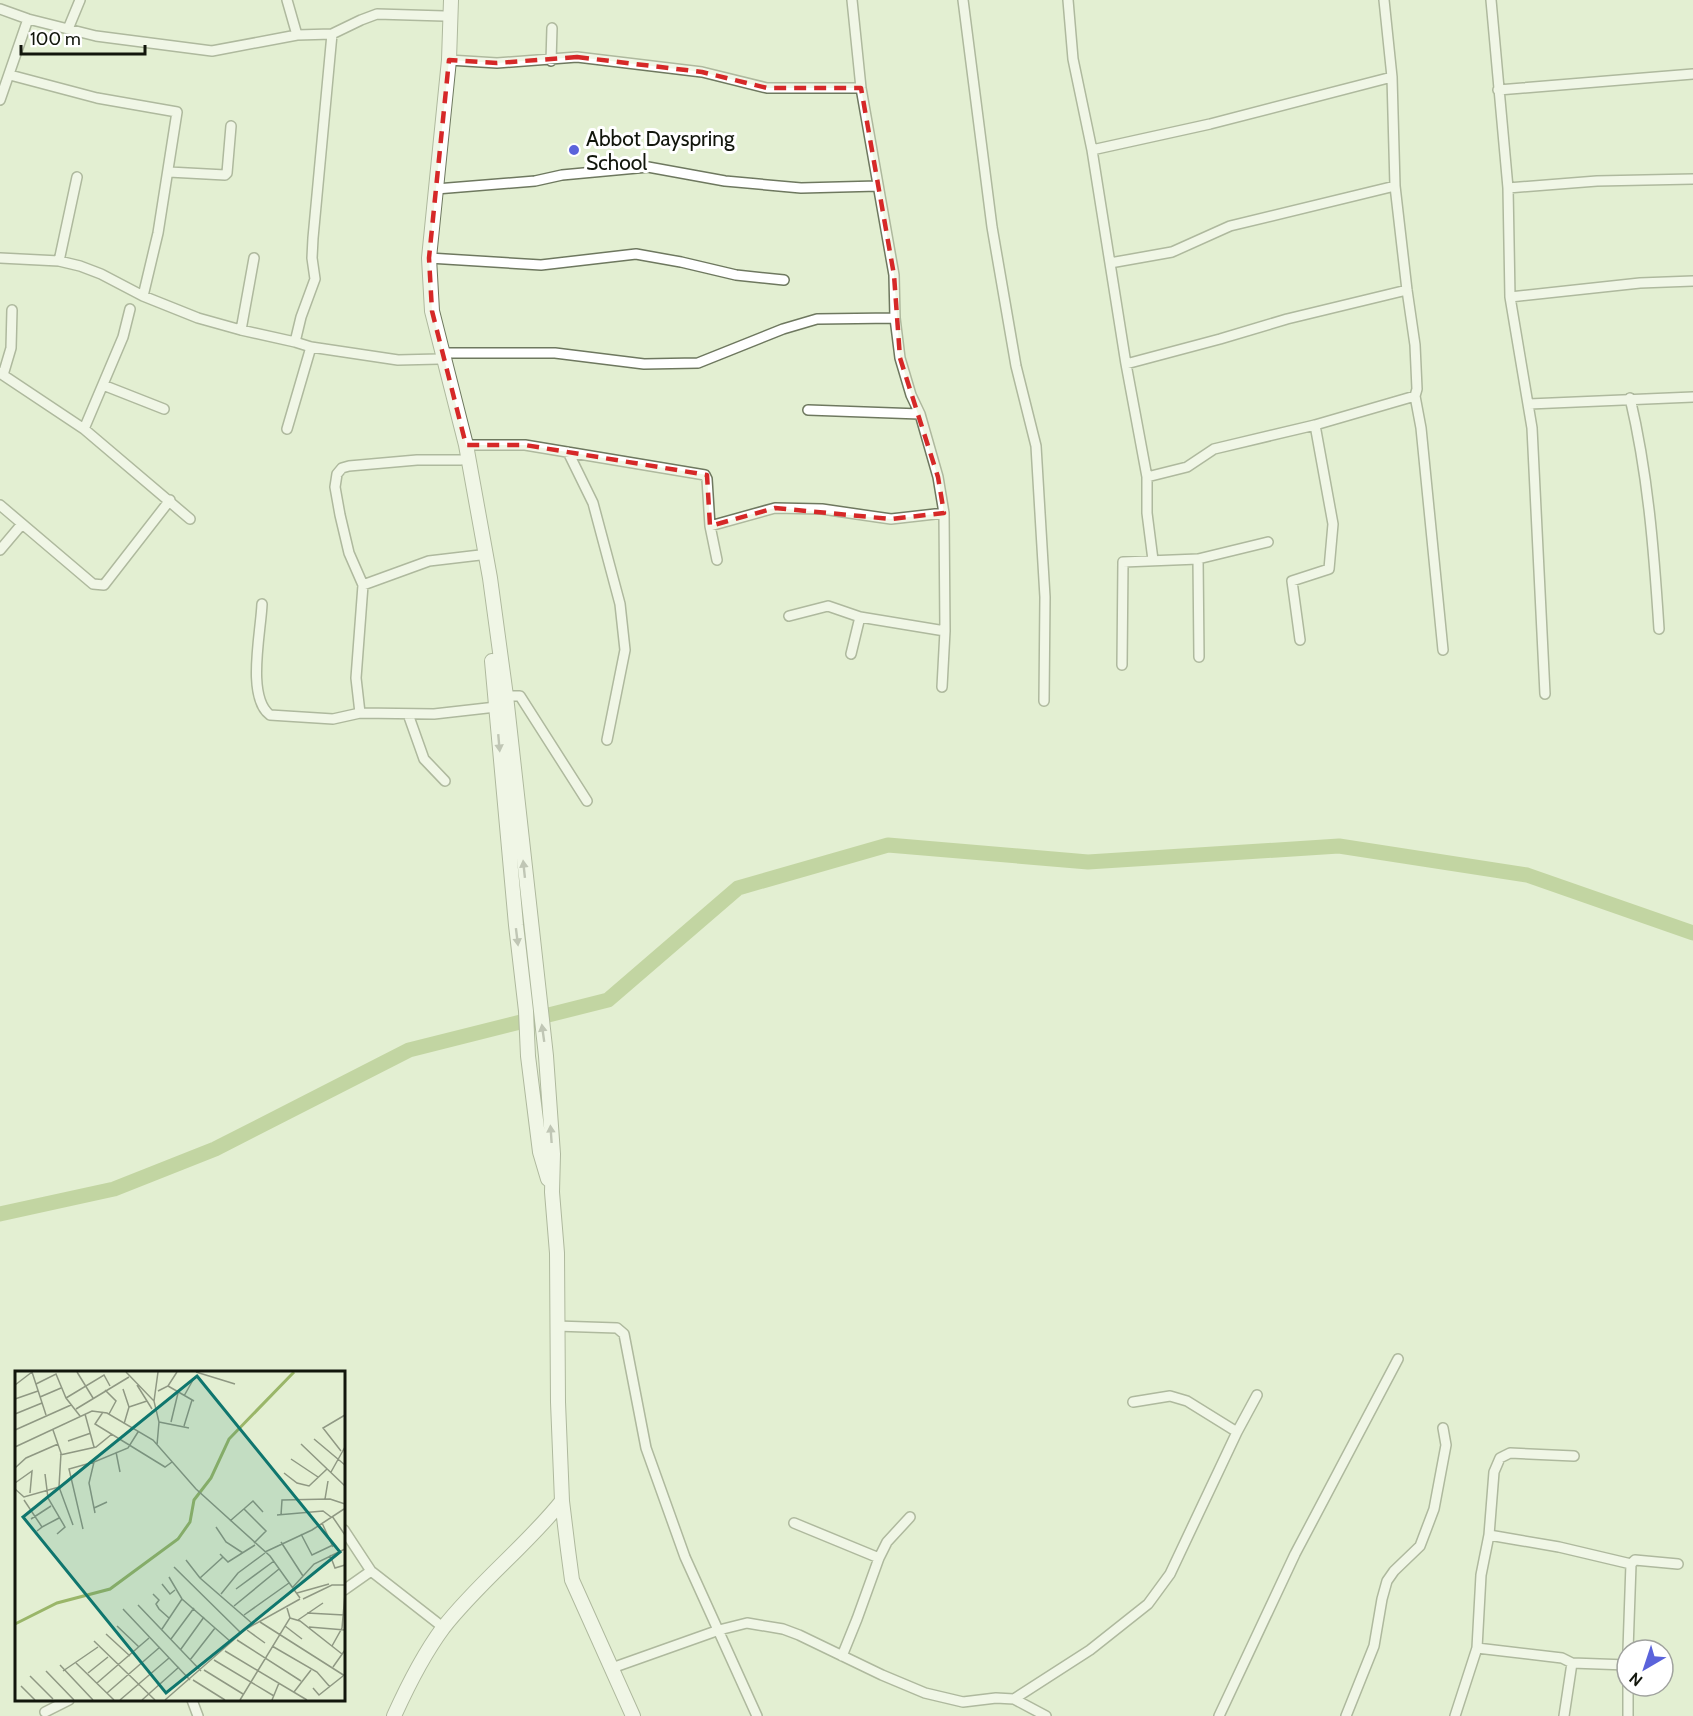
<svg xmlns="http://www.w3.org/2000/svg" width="1693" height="1716" viewBox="0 0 1693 1716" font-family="Cabin,sans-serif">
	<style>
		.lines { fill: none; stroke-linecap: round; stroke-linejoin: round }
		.river { stroke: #9ab669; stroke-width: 15 }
		.street-casing { stroke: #6e785f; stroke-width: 12 }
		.secondary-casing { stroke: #6e785f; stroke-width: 16 }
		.street { stroke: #fff; stroke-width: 9 }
		.secondary { stroke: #fff; stroke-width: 14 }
		.oneway { fill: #949692 }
		.marked { fill: none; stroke: #d62828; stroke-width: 4.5; stroke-dasharray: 12 8; stroke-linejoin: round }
		.poi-dot { fill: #5a63db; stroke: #fff; stroke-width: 2 }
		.labels { text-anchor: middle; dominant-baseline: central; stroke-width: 6; stroke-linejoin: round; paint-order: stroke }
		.poi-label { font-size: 21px; fill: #12160c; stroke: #fff; text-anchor: start }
		.inset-river { fill: none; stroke: #9ab669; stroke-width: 3 }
		.inset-road { fill: none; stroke: #8f9883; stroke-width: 1.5 }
		.view { fill: #0f766e; fill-opacity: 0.15; stroke: #0f766e; stroke-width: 3 }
		.inset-edge { fill: none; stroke: #12160c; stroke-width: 3 }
	</style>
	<rect width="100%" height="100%" fill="#e3efd2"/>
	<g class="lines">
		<path class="river" d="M0,1214L114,1189L215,1149L409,1050L608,1000L738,888L888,845L1088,862L1339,846L1527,875L1693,933"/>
		<defs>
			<path id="street" d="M287,0L297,35
				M852,0L861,88L894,275L895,318L900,358L911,395L920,414L938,477L944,513L945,631L942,687
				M963,0L992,227L1016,366L1036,446L1045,597L1044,701
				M1068,0L1073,59L1092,150L1126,364L1147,477V513L1153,560
				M1384,0L1392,77L1395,186L1407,290L1415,345L1417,389L1415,396L1421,428L1443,650
				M1491,0L1508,188L1510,297L1532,428L1545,694
				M0,9L28,19L96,36L212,51L297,35L332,34L361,20L377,14L444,16
				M68,29L80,0
				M449,60L497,63L577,57L702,72L767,88H861
				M551,61L552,28
				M10,75L97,98L177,112L158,233L143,296
				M1498,90L1693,74
				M0,100L28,19
				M1092,150L1210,124L1392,77
				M169,172L225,175L227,173L231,126
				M1508,188L1597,181L1693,179
				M436,189L535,181L562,175L648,167L725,181L801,188L878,186
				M0,258L59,261L80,266L101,274L143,296L198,318L241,330L295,342L311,347L398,360L439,359
				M429,258L541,265L636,254L681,262L736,275L784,280
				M59,261L77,177
				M1110,263L1172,252L1230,226L1395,186
				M1510,297L1640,283L1693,281
				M241,330L254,258
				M295,342L301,317L315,279L312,258L313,238L332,34
				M444,353H555L644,364L698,363L783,329L817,319L895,318
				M1126,364L1220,339L1287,319L1407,290
				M0,373L84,429L190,519
				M3,375L11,348L12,310
				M103,385L164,409
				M1630,398C1648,474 1654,551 1659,629
				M1529,404L1693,397
				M808,410L920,414
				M84,429L123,337L130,309
				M287,429L311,347
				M466,445H525L705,475L707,479L710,526L717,560
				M568,452L593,503L620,604L625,650L607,740
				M1147,477L1187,467L1214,449L1315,425L1415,396
				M0,505L93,584L104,585L170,500
				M710,526L775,508L822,509L891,519L944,513
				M0,550L22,524
				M1198,559L1268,542
				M363,585L429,561L480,555
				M262,604C261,632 246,697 270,715L333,719L360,713L434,714L496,707
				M789,616L828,606L860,617
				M1300,640L1292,581L1329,569L1333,524L1315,425
				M851,654L860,617L945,631
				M1122,665L1123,562L1198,559L1199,657
				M506,696H520L587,801
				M360,713L356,678L363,585L349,553L340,515L335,487L337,474L342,468L349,466L417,460H461
				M408,714L424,759L445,781
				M556,1326L617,1328L624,1334L646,1448L685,1557L757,1716
				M1133,1402L1170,1396L1187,1401L1237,1432L1257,1395
				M794,1523L879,1558
				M344,1530L371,1571L444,1628
				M1489,1535L1559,1547L1631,1564
				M344,1590L371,1571
				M1477,1648L1562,1658L1572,1663L1627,1665
				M1628,1650L1631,1564L1635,1560L1678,1564
				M842,1656L857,1619L879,1558L887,1542L910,1517
				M612,1668L719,1630L747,1623L783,1629L799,1635L882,1675L925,1693L963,1702L996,1698L1014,1699L1090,1650L1148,1604L1170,1574L1237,1432
				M1628,1686V1716
				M1014,1699L1046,1716
				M192,1700L198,1716
				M45,1712L69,1700
				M1219,1716L1295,1554L1398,1359
				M1346,1716L1374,1646L1382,1599L1387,1581L1394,1571L1420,1546L1434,1509L1446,1445L1443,1428
				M1455,1716L1477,1648L1481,1575L1489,1535L1494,1472L1500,1458L1510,1453L1574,1456
				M1564,1716L1572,1663"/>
			<path id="secondary" d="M451,0L449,60L429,258L432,311L466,445L490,578L506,696L546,1056L553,1154L552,1192L557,1253L558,1402L562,1501L568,1550L572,1580L633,1716
				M492,661L516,925L526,1011L528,1056L540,1152L548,1179
				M394,1716C408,1685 423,1655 443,1628C478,1583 527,1545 562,1501"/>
		</defs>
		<use href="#street" class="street-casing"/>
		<use href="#secondary" class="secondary-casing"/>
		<use href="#street" class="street"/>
		<use href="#secondary" class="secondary"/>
	</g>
	<defs><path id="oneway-solid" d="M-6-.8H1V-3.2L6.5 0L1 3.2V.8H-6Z" transform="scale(1.5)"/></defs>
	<g class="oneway">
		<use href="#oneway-solid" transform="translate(499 743) rotate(85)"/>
		<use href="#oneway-solid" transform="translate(524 869) rotate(-96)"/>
		<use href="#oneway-solid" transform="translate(517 937) rotate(83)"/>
		<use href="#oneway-solid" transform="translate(543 1033) rotate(-98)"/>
		<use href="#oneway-solid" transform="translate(551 1134) rotate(-94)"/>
	</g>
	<path d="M0 0H1693V1716H0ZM577,57L702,72L767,88H861L894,275L900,358L938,477L944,513L891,519L775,508L710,526L707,475L525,445H466L432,311L429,258L449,60L497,63Z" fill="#e3efd2" fill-opacity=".55" fill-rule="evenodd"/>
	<path class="marked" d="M577,57L702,72L767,88H861L894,275L900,358L938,477L944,513L891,519L775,508L710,526L707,475L525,445H466L432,311L429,258L449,60L497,63Z"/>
	<circle class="poi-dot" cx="574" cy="150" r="6"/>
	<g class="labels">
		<g class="poi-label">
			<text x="586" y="138">Abbot Dayspring<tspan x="586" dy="24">School</tspan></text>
		</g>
	</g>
	<g transform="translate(15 1371)">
		<rect width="330" height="330" fill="#e3efd2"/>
		<path class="inset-river" d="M0,253L42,232L95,218L163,168L175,151L179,129L196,107L214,68L279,1"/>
		<path class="inset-road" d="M17,1L31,44M62,1L78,27M111,1L139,30L144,51L142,74M181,1L220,13M21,13L41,3L51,27L65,45M0,14L17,1M122,14L137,38M153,15L179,30M108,18L114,36L109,53M90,19L101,30L94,43M143,20L153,15L162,1M169,25L178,9M25,26L46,17M51,27L89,4L95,15M0,28L23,20M139,30L143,1M114,36L132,30M61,38L114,6M88,41L80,53L150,96L157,91M0,43L27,32M70,43L79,76M144,51L174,57M156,51L163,22M169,55L177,29M0,59L56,34M38,59L46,82L44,116L58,154M299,68L330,94M53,70L76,62M286,73L330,115M0,76L77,40L92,42L138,69L181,118L255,185L285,227M326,80L308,57L330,44M101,81L105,101M45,84L81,76L97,63M276,88L303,106M0,97L11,87L43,73M316,101L330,76M269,102L282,112L294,115L312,98M30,103L33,127L50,156L42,163M0,112L17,100L15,122M0,118L9,126L44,116M310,128L313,110M9,129L27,156L22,160M79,137L74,112L79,91L113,77L123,61M229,138L251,160L239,172M80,142L79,137L92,131M262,144L308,140L316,146M266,144L267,129L315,128L330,133M317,145L330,164M16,148L36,135M215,150L238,130L248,141M307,152L318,176M27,156L44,147M201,156L211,171L228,182M68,158L54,98L79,91M286,163L297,184L318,174M266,171L288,205M250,181L297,159L329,138M205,183L213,191L240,174M315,184L320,197L330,194M171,189L185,207L239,254M159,196L226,262M154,206L167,228L216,271M185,207L208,186M147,213L155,223L160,219M278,216L299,193L330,178M221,218L259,190M282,222L314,213M138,223L144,229L141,233L144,238L154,247M206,223L223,202L250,182M288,228L317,214H330M123,234L186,300M219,235L264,198M108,238L175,309M292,242L329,244M229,244L274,212M275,247L285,250L327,283M283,249L308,232M245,251L330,305M102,255L124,276M270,255L287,268M294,256L330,259M147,258L167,228M232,259L250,272M91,263L115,285M156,268L179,237M222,269L286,310M79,270L140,329M257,275L302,301L315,316M317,275L327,257L330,223M166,278L189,246M210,280L292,329M175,289L200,257M199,289L259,325M61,292L99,329M45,294L78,329M318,296L330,279M189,299L228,323M31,300L59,329M48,300L83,276M73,302L93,286M15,305L38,328M178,309L210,329M82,312L134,267M6,315L20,329M298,317L304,324L328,305M279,321L296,299M92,322L145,276M105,329L154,287M127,329L164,296M150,329L231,258L285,228M225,329L275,247L272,237M257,329L264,312"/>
		<path class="view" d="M182,5L325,181L151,322L8,146Z"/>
		<rect width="330" height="330" class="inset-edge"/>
	</g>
	<g transform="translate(1645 1668) rotate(219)"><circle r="28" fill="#ffffff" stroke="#a0a29e" stroke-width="1.5"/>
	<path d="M0-4.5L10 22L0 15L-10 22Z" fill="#5a63db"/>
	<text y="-9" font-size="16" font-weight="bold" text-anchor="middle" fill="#12160c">N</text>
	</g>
	<path d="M21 45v9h124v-9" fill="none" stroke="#12160c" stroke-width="3"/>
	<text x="30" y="45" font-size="18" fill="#12160c" stroke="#ffffff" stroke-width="4.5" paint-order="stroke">100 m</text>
</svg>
